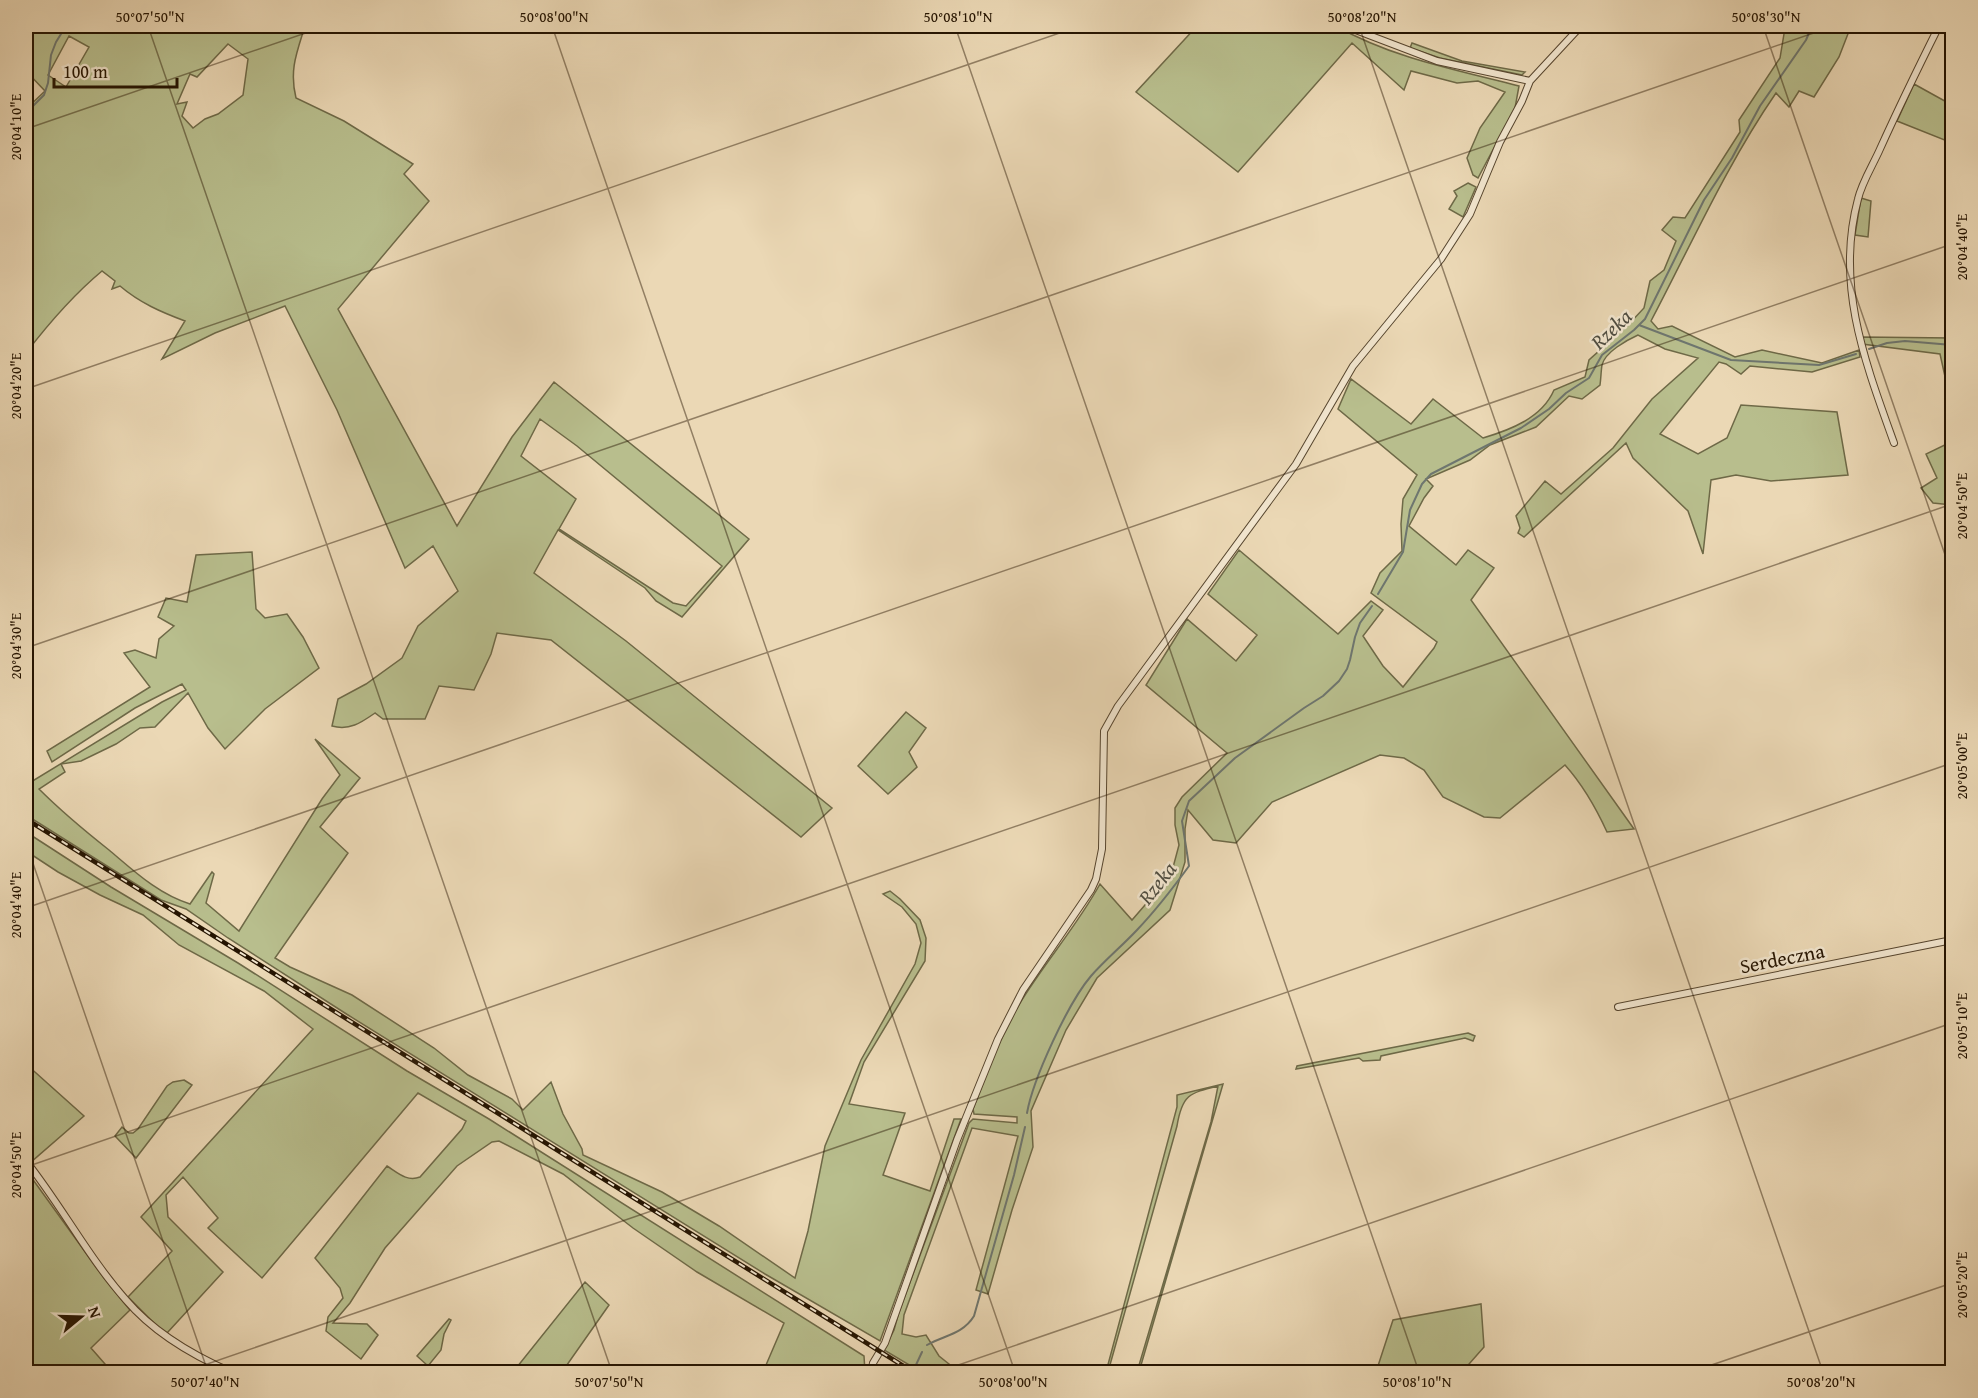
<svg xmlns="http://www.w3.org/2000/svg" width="1978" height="1398" viewBox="0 0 1978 1398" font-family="'Gentium Book Plus',serif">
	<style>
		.green { fill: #b8be8d; stroke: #6e6947; stroke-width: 1.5; fill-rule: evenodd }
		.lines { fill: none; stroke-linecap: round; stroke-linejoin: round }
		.stream { stroke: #6e766f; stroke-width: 2 }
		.minor-casing { stroke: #56452e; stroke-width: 8 }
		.minor { stroke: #f2e6cf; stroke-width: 6 }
		.rail-casing { stroke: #251401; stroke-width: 4.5 }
		.rail { stroke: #f2e6cf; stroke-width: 2; stroke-dasharray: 7; stroke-linecap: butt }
		.ticks { fill: none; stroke: #251401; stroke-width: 1.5; stroke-opacity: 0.45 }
		.labels { text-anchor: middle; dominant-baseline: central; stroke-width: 5; stroke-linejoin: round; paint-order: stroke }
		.street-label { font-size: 20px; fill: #251401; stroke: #f2e6cf }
		.water-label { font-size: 21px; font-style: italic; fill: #4f4d41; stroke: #f2e6cf }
		.neatline { fill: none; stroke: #251401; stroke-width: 2 }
		.ticks-label { font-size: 15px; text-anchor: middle; fill: #251401 }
	</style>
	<rect width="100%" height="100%" fill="#ebd8b5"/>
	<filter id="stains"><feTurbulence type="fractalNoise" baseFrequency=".00333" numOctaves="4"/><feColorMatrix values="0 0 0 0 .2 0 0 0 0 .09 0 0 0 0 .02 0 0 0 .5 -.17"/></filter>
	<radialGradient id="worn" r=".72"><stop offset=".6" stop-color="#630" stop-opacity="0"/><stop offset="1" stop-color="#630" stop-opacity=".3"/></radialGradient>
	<path class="green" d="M27,26H305C297,52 289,70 296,98L344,121L413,164L404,174L429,201L338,309L457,526L512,437L554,382L749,539L682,617L656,601L645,588L558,530L534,573L626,641L832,808L801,837L551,640L497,633L491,654L474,690L439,686L425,719H383L375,713C362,722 350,731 332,726L338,699L366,684L402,658L418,626L458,591L433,546L405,568L337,410L285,306L215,333L162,359L185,321C161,312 140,303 120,286L112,289L115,281L102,271C72,296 49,323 26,353V109L45,91L26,71ZM69,36L89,47L66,87L48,75ZM228,44L248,59L243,95L218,114L205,119L193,128L182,116L187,102L177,104L190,74L197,77ZM540,419L577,446L722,566L686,606L673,603L559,529L576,499L521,456Z
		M1197,26H1336C1392,58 1457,70 1519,86L1515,108L1478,178L1473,175L1467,158L1480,128L1505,92L1478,81L1457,83L1411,71L1404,90L1352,43L1238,172L1136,92Z
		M1788,26H1851L1839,57L1814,97L1799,91L1789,107L1776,93C1727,164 1691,245 1651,321L1658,329L1672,326L1735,357L1762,350L1822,363L1859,350L1860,357L1812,372L1750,366L1741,374L1726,364L1719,362L1660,434L1698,454L1727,438L1741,405L1837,412L1848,475L1771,481L1736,475L1711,480L1703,554L1688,511L1633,458L1626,443L1524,537L1518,533L1520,528L1516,516L1545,481L1561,494L1613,448L1652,399L1698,358L1665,349L1638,335C1627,340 1605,352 1602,365C1601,371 1601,378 1600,385L1582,399L1569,396L1536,427L1490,445L1470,460L1426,479L1433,486L1424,498L1409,526L1456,565L1468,550L1494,568L1471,600L1634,829L1607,832C1596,808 1583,785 1565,765L1500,818L1484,817L1443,797L1424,770L1404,758L1380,755L1272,802L1236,843L1213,840L1188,810L1185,829V862L1170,910L1097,978L1066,1030L1031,1111L1033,1147L1012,1210L988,1294L976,1290L1018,1136L972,1128L904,1315L902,1334L916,1337L926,1335L939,1356L959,1372H921L884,1350L894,1330L899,1312L969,1123L973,1119L1017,1123V1117L974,1114L973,1109C987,1073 1000,1036 1020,1003C1045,962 1077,926 1100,884L1132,920L1171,875L1179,845L1175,825V808L1182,797L1227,753L1146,685L1187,619L1236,661L1257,635L1208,594L1239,550L1338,634L1371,601L1383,610L1363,636L1383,666L1403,687L1434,648L1437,642L1371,593L1380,573L1402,551L1401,524L1403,499L1417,475L1338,409L1351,379L1411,424L1433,399L1483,438C1510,430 1542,418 1554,390L1585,377L1589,360L1629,324L1644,308L1650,281L1664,270L1676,241L1662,230L1673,217L1685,218L1740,132L1739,120L1780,58L1784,34Z
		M1412,43L1462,61L1525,72L1522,75L1440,58L1410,48Z
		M1914,84L1952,105V143L1897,121Z
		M1468,183L1476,187L1463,217L1449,209L1457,196L1454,191Z
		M1861,198L1871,201L1868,237L1855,235Z
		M1861,337L1952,338V408L1940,354L1862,344Z
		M1952,435V505L1933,503L1921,488L1937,478L1926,454L1951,442Z
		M252,552L256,609L265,618L287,614L303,637L319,668L265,709L225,749L208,728L188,693L155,727L140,728L116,744L81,761L61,764L65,772L39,789C61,811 85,831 109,850C134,871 158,894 190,904L212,872L214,874L206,903L239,931L322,799L340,775L315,739L360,778L320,827L348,853L275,958L290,967L352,995L434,1048L468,1075L512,1099L523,1110L551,1082L563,1114L582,1149L583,1155L662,1192L719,1226L795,1278L808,1231L825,1146L861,1060L915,964L921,943L916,924L902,907L883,894L890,891L900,899L920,920L926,938L925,961L864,1062L849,1104L905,1113L883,1175L930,1191L954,1119H961L880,1341L765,1274L348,1015L228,938L186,909L161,900L26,815V785L162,702L186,690L182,684L135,708L52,762L47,751L150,687L124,653L135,650L156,658L159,639L174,626L158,617L166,598L187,602L196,555Z
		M906,712L926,728L909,752L917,767L888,794L858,766Z
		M26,832L111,887L238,963L407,1071L489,1119L864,1356L865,1372H763L784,1323L697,1272L633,1228L563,1174L499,1141L492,1142L457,1166L385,1248L350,1303L333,1323L367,1324L378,1335L361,1359L326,1331L328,1317L343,1298L340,1288L315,1258L387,1166C398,1173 407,1182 420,1177L462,1129L466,1121L418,1093L262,1278L208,1228L218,1218L183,1177L166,1195L168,1217L223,1272L167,1333L158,1327L128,1297L172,1251L141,1217L313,1029L264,991L179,945L143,915L100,895L58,872L26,851Z
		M1468,1033L1475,1036L1473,1041L1465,1038L1381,1056L1380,1060L1363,1061L1359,1058L1296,1069L1297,1066Z
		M26,1064L84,1116L31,1162L26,1154Z
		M184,1080L192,1085L136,1158L115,1136L122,1127L129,1133H133L138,1129L167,1086L173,1082Z
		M1223,1084L1139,1372H1137L1211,1122L1218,1086C1189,1093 1182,1095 1177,1126L1108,1372H1106L1177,1107V1095Z
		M26,1170L104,1278L130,1310L91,1348L112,1372H26Z
		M585,1282L609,1305L562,1372H513Z
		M1481,1304L1484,1347L1462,1372H1376L1393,1320Z
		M449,1319L451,1320L444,1334L441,1350L428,1366L417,1356Z"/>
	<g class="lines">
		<path class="stream" d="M26,113L44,95L48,83L51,55L56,42L66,26
			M1639,325L1731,360L1819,365L1856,354
			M1869,349L1887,343L1905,341L1952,345
			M1378,594L1403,552L1410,510L1422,484L1431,474L1521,428L1549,409L1566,393L1589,378L1602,355L1634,330L1645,319L1704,200L1732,158L1760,106L1806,40L1812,26
			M1027,1113C1033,1079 1068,1003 1091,976C1105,960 1122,946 1137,930C1156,910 1173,888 1189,866L1182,821L1189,801L1235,758L1304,708L1323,696L1339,681L1347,669L1350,660L1355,637L1360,623L1372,606
			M927,1345C945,1335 963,1334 974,1316L1014,1175L1025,1127
			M915,1367L922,1352"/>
		<defs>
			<path id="minor" d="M1345,26L1437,61L1530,81
				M1894,443C1865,362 1835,285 1858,199C1862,182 1873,165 1880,149C1899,107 1919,66 1939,26
				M1618,1007L1952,940
				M26,1161C61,1205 88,1257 126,1300C154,1333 192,1355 231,1372
				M871,1372L873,1363L885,1343L957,1140L998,1039L1023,990L1091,890L1096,879L1102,849L1104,731L1118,706L1296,464L1353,366L1441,259L1470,214L1500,142L1522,101L1530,81L1581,26"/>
		</defs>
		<use href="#minor" class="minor-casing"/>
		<use href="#minor" class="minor"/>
		<defs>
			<path id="rail" d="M26,819L913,1372"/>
		</defs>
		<use href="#rail" class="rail-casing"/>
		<use href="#rail" class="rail"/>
	</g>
	<path class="ticks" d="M148,26L612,1372M552,26L1015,1372M955,26L1419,1372M1359,26L1823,1372M1763,26L1952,575M26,129L326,26M26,389L1080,26M26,648L1834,26M26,843L208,1372M26,908L1952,244M26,1167L1952,504M184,1372L1952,763M938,1372L1952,1023M1691,1372L1952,1283"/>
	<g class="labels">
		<g class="street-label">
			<text transform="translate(1782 958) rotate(-11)">Serdeczna</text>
		</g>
		<g class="water-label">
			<text transform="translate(1611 329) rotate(-44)">Rzeka</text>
			<text transform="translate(1157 883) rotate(-52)">Rzeka</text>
		</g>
	</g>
	<rect width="1978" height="1398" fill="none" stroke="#ebd8b5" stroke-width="66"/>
	<g transform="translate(81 1317) rotate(71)" stroke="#f2e6cf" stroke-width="4.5" paint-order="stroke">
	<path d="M0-4.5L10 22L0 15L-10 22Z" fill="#251401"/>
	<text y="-9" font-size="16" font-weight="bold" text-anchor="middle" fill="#251401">N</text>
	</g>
	<path d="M54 78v9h123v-9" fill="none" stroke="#251401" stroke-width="3"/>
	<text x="63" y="78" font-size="18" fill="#251401" stroke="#f2e6cf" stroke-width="4.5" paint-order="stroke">100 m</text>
	<rect x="33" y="33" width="1912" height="1332" class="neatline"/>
	<g class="ticks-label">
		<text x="150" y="22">50°07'50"N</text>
		<text x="554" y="22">50°08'00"N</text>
		<text x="958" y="22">50°08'10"N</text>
		<text x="1362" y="22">50°08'20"N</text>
		<text x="1766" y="22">50°08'30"N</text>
		<text transform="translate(16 127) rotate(-90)" y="5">20°04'10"E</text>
		<text transform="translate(1962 247) rotate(-90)" y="5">20°04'40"E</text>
		<text transform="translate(16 386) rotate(-90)" y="5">20°04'20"E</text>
		<text transform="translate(1962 506) rotate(-90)" y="5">20°04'50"E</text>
		<text transform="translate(16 646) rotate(-90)" y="5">20°04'30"E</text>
		<text transform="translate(1962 766) rotate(-90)" y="5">20°05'00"E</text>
		<text transform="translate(16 905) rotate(-90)" y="5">20°04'40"E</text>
		<text transform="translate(1962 1026) rotate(-90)" y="5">20°05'10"E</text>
		<text transform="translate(16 1165) rotate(-90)" y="5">20°04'50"E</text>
		<text transform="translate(1962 1285) rotate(-90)" y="5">20°05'20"E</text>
		<text x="205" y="1387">50°07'40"N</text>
		<text x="609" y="1387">50°07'50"N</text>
		<text x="1013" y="1387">50°08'00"N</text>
		<text x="1417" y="1387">50°08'10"N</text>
		<text x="1821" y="1387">50°08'20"N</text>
	</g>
	<rect width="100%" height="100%" filter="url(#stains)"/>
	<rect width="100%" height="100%" fill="url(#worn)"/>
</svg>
